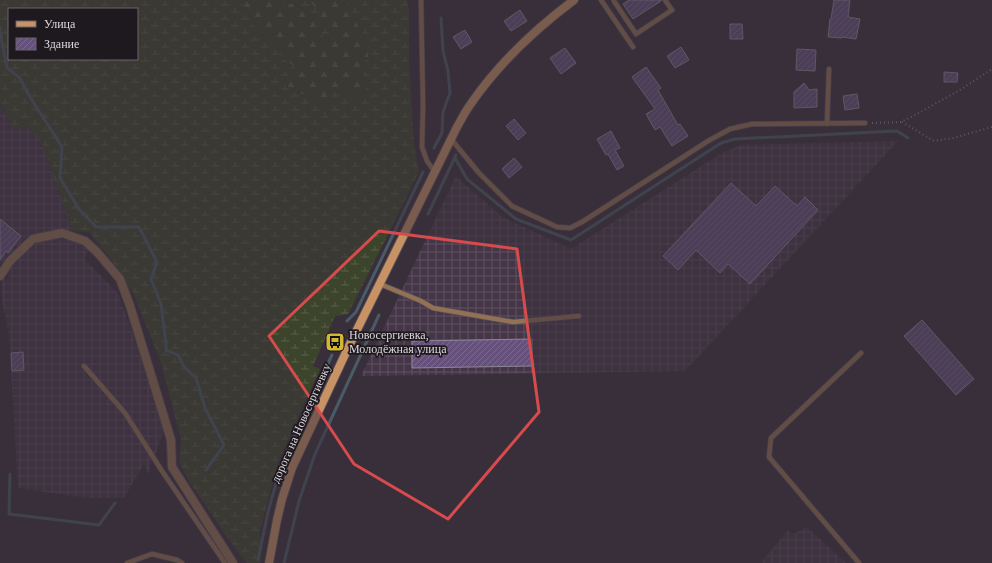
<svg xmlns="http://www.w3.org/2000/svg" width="992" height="563" viewBox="0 0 992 563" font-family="'Times New Roman',serif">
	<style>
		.industrial { fill: url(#industrial-grid) }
		.forest { fill: url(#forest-firs) }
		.wetland { fill: url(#wetland-marsh); fill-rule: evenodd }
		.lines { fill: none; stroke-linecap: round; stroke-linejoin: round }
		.stream { stroke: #495b67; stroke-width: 3 }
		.building { fill: url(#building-hatch); stroke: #8e8796 }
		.lane-casing { stroke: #574d59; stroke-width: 6 }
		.street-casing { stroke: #574d59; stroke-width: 10 }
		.secondary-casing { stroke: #574d59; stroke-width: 10 }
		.path { stroke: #8b838d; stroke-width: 2; stroke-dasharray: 1 3; stroke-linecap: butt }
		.lane { stroke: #927154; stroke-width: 4.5 }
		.street { stroke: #927154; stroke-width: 8 }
		.secondary { stroke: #c89364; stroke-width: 8 }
		.marked { fill: none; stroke: #d84b4d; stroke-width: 3; stroke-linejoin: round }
		.labels { text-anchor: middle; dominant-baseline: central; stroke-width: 3.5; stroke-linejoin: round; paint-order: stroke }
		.poi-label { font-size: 12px; fill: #ded8df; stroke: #1e191e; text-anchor: start }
		.street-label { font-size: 12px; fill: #ded8df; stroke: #1e191e }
	</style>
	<defs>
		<pattern id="industrial-grid" width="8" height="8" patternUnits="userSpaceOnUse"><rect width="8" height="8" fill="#453647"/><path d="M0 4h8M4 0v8" fill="none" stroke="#5f5261"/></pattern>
		<pattern id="forest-firs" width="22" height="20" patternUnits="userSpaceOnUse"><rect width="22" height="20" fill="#3c452b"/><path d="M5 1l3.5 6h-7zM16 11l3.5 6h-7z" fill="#585f49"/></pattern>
		<pattern id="wetland-marsh" width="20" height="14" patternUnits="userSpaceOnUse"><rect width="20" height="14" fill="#3c452b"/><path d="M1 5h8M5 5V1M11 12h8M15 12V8" fill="none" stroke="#585f49"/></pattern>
		<pattern id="building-hatch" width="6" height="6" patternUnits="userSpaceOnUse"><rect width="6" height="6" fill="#66517c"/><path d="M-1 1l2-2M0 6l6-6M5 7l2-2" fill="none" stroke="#7b698e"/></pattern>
	</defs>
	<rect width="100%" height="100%" fill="#392f3b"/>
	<path class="industrial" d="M0,106L14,130L26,126L42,142L72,231L65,230L30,235L0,266Z
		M898,141L685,371L361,376L456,176L502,217L571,249L722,153L741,145Z
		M57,238L77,242L88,250L85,260L118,293L159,407L165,427L154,459H151L150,472L147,473L144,464L124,498H87L18,488L9,334L2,301L1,279H9L8,270L20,255L36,241Z
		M807,527L846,563H761L787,531L793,534Z"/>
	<path class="forest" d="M241,0H276L278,2L294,4L310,12L324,38L313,5L306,0H344L368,43V58L361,65L366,92L357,98L331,94L333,106L327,114L322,112L315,98L294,92L283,84V79L292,73L295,68L283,58L275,43L258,32Z"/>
	<path class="wetland" d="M0,0H241L258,32L275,43L283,58L295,68L292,73L283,79V84L294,92L315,98L322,112L327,114L333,106L331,94L334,90H344L351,97L357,98L366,91L361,65L368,58V43L344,0H407L409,10V60L414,144L419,172L348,314L335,316L313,366L320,369L278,462L260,531L261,560L260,563H247L239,554L190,483L179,462L181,440L161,363L133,293L110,258L89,232L72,231L42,142L26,126L14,130L0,104ZM9,9H137V59H9Z
		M276,0H306L313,5L331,34L333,39L328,42L324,38L310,12L294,4L278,2Z"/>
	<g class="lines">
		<path class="stream" d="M0,28L2,43L7,68L19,77L30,97L62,147L60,178L79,209L96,227H139L157,262L151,279L161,304L166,344V350L178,355L184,367L196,378L205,408L224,445L206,470
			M434,148L442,133L443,112L450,93L448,71L443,51L441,18
			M455,158L467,179L516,219L571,240L721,143L735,139L897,131L908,138
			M428,214L456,155
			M347,321L356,312L423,172
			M10,474L9,514L99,525L115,503
			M258,560L268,512L281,465L332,355
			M284,563L299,501L315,454L379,315"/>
	</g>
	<path class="building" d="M629,0H661V1L633,19L623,4Z
		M834,0H850L848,17L860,19L856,39L842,37V38L828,37L830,19H831Z
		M520,10L527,21L511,31L504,21Z
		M730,24H742L743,39H730Z
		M465,30L472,42L461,49L453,37Z
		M681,47L689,60L675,68L667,56Z
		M565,48L576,63L561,74L550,58Z
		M797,49L816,50L815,71L796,70Z
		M646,67L661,88L658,90L678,125L680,124L688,136L672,146L660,127L655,130L646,114L655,109L632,77Z
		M944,72L958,73L957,82H944Z
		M804,83L809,90L817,89V107L794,108V92Z
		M857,94L859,108L845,110L843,96Z
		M514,119L526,133L518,140L506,126Z
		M611,131L620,148L615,150L624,166L617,170L608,154L606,155L597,139Z
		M514,158L522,167L509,178L502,169Z
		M731,183L756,206L775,186L797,206L805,197L818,210L750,284L728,264L720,273L696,250L678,270L663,256Z
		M0,219L21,236L8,253L6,251L0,260Z
		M922,320L974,379L956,395L904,336Z
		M532,339V366L412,368V341Z
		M23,352L24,370L12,371L11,353Z"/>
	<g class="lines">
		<defs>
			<path id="lane" d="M421,0L423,105L422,147L427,161L435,172
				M601,0L633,47
				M614,1L636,34L672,10L665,0
				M827,124L829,69
				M451,139L479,173L512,206L557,227L570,228L582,222L708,141L730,129L752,124L865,123
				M380,284L421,301L433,308L513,322L579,316
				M84,366L125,413L162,471L225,563
				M127,563L152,554L177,560L182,563
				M859,563L769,457L771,438L861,353"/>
			<path id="street" d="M0,276L10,261L33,239L62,233L85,241L97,252L120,279L130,306L171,440L172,467L233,563"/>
			<path id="secondary" d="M269,563L277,520L282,499L292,468L348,348L457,127C461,120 465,112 470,105C498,64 534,30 574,0"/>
		</defs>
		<use href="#lane" class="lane-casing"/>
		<use href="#street" class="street-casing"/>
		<use href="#secondary" class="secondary-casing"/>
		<path class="path" d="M902,122L934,141L953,138L992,127
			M872,123L901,122L917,114L960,90L992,69"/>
		<use href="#lane" class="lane"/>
		<use href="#street" class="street"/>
		<use href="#secondary" class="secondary"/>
	</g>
	<path d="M0 0H992V563H0ZM379,231L517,249L539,412L448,519L354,464L269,336Z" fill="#392f3b" fill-opacity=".55" fill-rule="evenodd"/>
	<path class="marked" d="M379,231L517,249L539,412L448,519L354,464L269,336Z"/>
	<defs>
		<symbol id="bus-square" viewBox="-11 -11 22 22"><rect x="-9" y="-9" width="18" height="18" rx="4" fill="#d2b735" stroke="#1e191e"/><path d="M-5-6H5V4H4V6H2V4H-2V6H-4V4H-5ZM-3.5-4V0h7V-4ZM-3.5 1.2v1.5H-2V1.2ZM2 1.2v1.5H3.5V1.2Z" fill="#111"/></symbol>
	</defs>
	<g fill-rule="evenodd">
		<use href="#bus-square" x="324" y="331" width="22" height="22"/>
	</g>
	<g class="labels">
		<g class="poi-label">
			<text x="349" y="335">Новосергиевка,<tspan x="349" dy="14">Молодёжная улица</tspan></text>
		</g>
		<g class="street-label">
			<text transform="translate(301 423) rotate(-66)">дорога на Новосергиевку</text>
		</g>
	</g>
	<rect x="8" y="8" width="130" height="52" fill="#1e191e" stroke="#6b656b"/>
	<rect x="16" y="21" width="20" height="6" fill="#c89364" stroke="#6b656b"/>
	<text x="44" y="28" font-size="12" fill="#ded8df">Улица</text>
	<rect x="16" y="38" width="20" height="12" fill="url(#building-hatch)" stroke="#6b656b"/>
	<text x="44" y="48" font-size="12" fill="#ded8df">Здание</text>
</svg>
